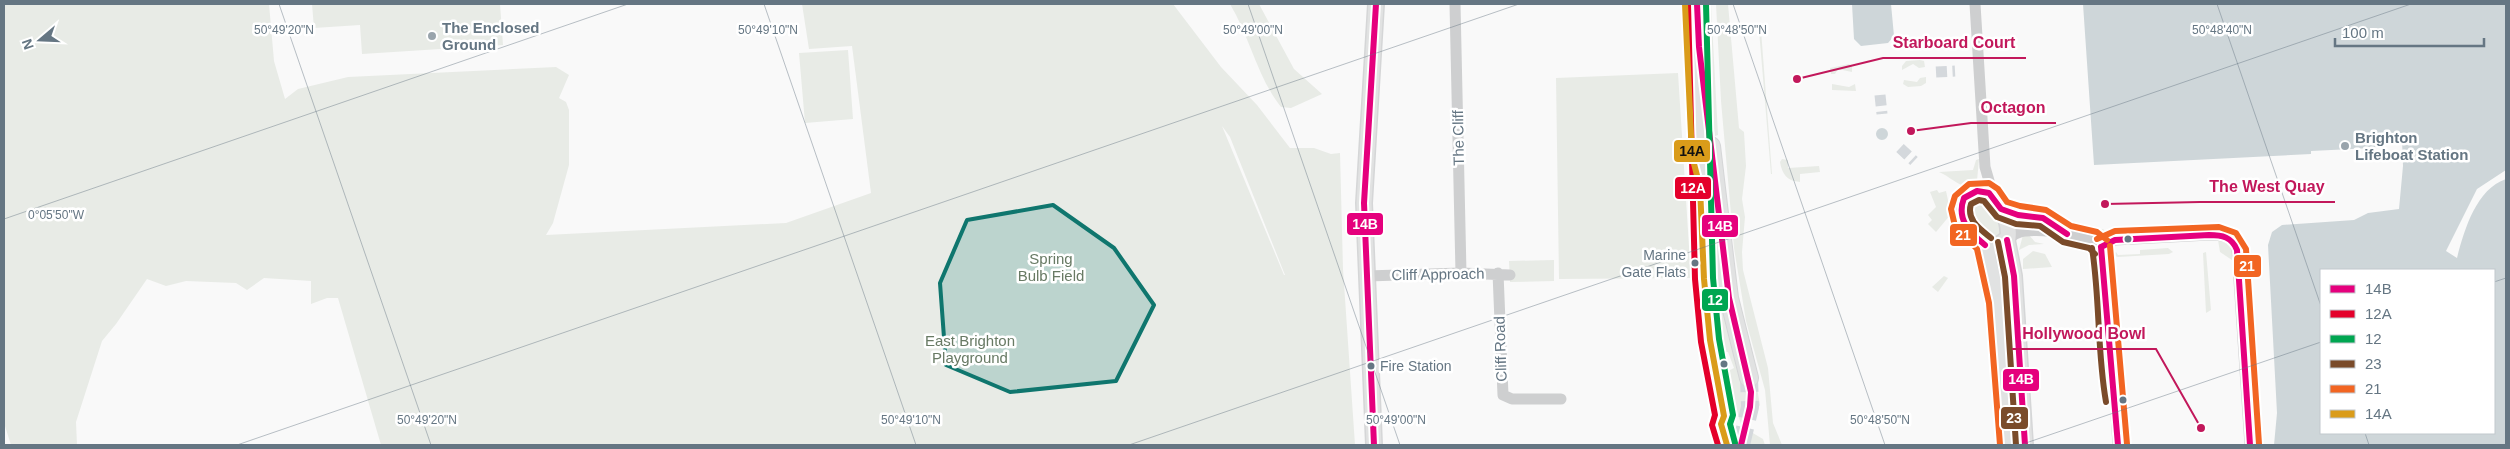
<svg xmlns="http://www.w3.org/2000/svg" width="2510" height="449" viewBox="0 0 2510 449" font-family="Arial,sans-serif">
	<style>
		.green { fill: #e8ebe6; fill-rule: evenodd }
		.water { fill: #ced6d9; fill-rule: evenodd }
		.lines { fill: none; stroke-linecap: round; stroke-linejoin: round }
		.street-tunnel { stroke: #d4d8dc; stroke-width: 11; stroke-dasharray: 11 5.5; stroke-linecap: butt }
		.primary-tunnel { stroke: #d4d8dc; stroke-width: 18; stroke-dasharray: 18 9; stroke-linecap: butt }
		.secondary-casing { stroke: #d5d6d7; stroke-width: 18 }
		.primary-casing { stroke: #d5d6d7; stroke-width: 20 }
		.street { stroke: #cecfd0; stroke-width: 11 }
		.secondary { stroke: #e1e2e2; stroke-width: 15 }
		.primary { stroke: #e1e2e2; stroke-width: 18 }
		.bus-1-casing { stroke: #fff; stroke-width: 10 }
		.bus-2-casing { stroke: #fff; stroke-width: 10 }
		.bus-3-casing { stroke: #fff; stroke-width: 10 }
		.bus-4-casing { stroke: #fff; stroke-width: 10 }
		.bus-5-casing { stroke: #fff; stroke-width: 10 }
		.bus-6-casing { stroke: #fff; stroke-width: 10 }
		.bus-1 { stroke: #e5007d; stroke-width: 6 }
		.bus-2 { stroke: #e4002b; stroke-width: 6 }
		.bus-3 { stroke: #00a651; stroke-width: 6 }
		.bus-4 { stroke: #7a4b2a; stroke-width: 6 }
		.bus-5 { stroke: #f26522; stroke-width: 6 }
		.bus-6 { stroke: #da9c1a; stroke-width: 6 }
		.marked { fill: #0f766e; fill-opacity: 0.2; stroke: #0f766e; stroke-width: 4; stroke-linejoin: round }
		.ticks { fill: none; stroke: #657683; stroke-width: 1; stroke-opacity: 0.45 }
		.poi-dot { fill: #99a4ac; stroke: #fff; stroke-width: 2 }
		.bus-dot { fill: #657683; stroke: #fff; stroke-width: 2 }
		.labels { text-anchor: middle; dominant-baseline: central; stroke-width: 5; stroke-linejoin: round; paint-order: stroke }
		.bus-label { font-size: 14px; fill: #657683; stroke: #fff; text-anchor: end }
		.poi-label { font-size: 15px; font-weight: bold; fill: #657683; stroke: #fff; text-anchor: start }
		.street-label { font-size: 15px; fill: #657683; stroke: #fff }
		.park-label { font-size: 15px; fill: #687a64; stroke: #fff }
		.ticks-label { font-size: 12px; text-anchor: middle; fill: #657683; stroke: #fff; stroke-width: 5; stroke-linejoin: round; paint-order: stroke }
		.leader { fill: none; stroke: #c2185b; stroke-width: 2 }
		.callout-dot { fill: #c2185b; stroke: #fff; stroke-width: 2 }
		.callout-label { font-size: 16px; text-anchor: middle; font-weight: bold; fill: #c2185b; stroke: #fff; stroke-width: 5; stroke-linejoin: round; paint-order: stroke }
		.line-badge { stroke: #fff; stroke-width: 2 }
		.badge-label { font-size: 14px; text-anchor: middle; font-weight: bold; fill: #fff }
		.pale-badge-label { font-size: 14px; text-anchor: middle; font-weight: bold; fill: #111 }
	</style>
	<rect width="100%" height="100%" fill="#f9f9f9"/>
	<path class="green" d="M4,4H269L274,61L285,99L298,89L348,77L556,67L569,75L559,98L566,102L569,110V165L553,223L546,235L786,223L871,193L852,46L809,49L802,4H1173L1221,67L1257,105L1290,148H1314L1331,154L1340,153L1343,269L1355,445H381L338,298H327L311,304V281L264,278L247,290L236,283L186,281L166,286L147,279L116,324L102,341L76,422L77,445H11L4,423ZM1222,126L1230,137L1285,275H1284Z
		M312,4H500L503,45L362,54L360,25L314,28Z
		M1230,4H1259L1294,69L1322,94L1291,108L1281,107C1257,77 1250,37 1230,4Z
		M1703,4H1711L1718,135L1715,136L1708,85Z
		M1716,4H1728L1739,128L1744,132L1746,166L1742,199L1745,217L1742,252L1743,270L1768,368L1773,423L1782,445H1770L1765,390L1746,321L1734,248L1721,101Z
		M1759,30H1761L1772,174H1771Z
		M848,50L853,119L805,123L799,53Z
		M1920,60L1924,61L1925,67L1919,68L1913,64L1902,70V66L1906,61Z
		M1849,64L1852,66V72L1838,69L1835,74H1831L1830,68Z
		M1678,73L1691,278L1559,279L1556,78Z
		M1926,77V83L1921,86L1908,87L1903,84L1904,80L1917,82L1920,78Z
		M1832,84L1849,87L1855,84L1856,91L1832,90Z
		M1782,159L1788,160V168L1819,166L1820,172L1800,174V182C1787,181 1782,174 1780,162Z
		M1979,159L1977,181L1972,186C1960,189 1950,176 1939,172L1973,170L1976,160Z
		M1706,164L1755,377L1760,405L1753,416L1741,424L1731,393L1730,370L1734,368L1728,352H1726L1715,308Z
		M1937,190L1939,193L1946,191L1951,214L1936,232L1928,224L1932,220L1928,215L1936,207L1930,192Z
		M1983,197L1999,211L2002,234L1993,239C1976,233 1964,217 1973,200Z
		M2103,229L2111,237L2099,239L2091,233V230Z
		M2028,234L2035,242L2044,244L2029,245L2019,250L2023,235Z
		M2220,238L2232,248V260L2220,252L2218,240Z
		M2168,248L2173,252L2169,254L2118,257L2112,255L2116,252L2118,255L2140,254V250Z
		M2033,251L2045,254L2052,267L2023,269V259Z
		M2206,252L2211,310L2206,313L2203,253Z
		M1554,260V281L1510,282L1509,261Z
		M1944,276L1948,278L1938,292L1932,287Z
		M1751,432L1763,439L1765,445H1742L1740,438L1743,434Z"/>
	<path class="water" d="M1852,4H1891L1894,36L1888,43L1861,46L1854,39Z
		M2083,4H2506V170L2477,189L2446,251L2457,258C2464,231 2476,189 2506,179V445H2274L2277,413L2268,245L2272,232L2282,225L2354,220L2368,213L2399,209L2403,166L2402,140L2372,148L2311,151V154L2094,165ZM2321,270H2494V433H2321Z
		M1876 134a6 6 0 1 1 12 0a6 6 0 1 1-12 0Z"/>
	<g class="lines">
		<path class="street-tunnel" d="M1936,72L1955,71
			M1880,95L1882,114
			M1900,148L1914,161"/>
		<path class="primary-tunnel" d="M1741,445L1750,407L1749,378"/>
		<defs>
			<path id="secondary" d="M1983,190C2000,195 2010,222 2008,238L1997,246C1969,250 1939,193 1983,190Z
				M2007,240L2014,276L2025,445
				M1985,245L1998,302L2009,445
				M1374,445L1364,203L1376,4"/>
			<path id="primary" d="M1697,4L1702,158L1700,187L1704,279L1710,340L1724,416L1721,424L1727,445
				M1711,146L1729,298L1749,378"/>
		</defs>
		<use href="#secondary" class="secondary-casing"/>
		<use href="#primary" class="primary-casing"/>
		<path class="street" d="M1455,4L1461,273
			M1975,4L1985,167L1994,198
			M2001,209C2030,219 2042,213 2067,234
			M2008,238C2014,235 2019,231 2026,231C2044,229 2089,234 2101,247
			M2101,247L2115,240L2209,235C2223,235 2233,236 2237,250L2250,445
			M2101,247L2105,275L2110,372L2115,400L2118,445
			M1498,273L1503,395L1512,399H1561
			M1367,276L1461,273L1510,275"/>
		<use href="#secondary" class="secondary"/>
		<use href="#primary" class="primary"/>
		<defs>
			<path id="bus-1" d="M1697,4L1699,47L1729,298L1751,392L1750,407L1741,445
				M2007,240L2014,276L2025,445
				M1985,245C1969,232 1956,219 1964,198L1977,191L1989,193L2001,209L2018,215L2043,218L2067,234
				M2101,247L2115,240L2209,235C2222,235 2232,237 2237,250L2250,445
				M2101,247L2118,445
				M1374,445L1364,203L1376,4"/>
			<path id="bus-2" d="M1688,4L1695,279L1701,342L1715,415L1712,425L1718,445"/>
			<path id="bus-3" d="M1706,4L1713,278L1719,339L1733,415L1730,424L1735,443"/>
			<path id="bus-4" d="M1991,238C1980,229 1966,220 1971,204L1979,200L1984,201L1997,217L2016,224L2040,226L2063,242L2089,248L2095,254
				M1998,242L2005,277L2016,445
				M2092,248C2100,299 2097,351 2106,402"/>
			<path id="bus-5" d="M2097,239L2115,231L2219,227L2236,233L2246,249L2259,444
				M2110,246L2127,444
				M2000,445L1989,303L1977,249L1955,226L1951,209L1955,196L1969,184L1989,183L1998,189L2007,202L2020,206L2046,210L2071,226L2097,232L2107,240"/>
			<path id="bus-6" d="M1685,4L1692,156L1700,187L1704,279L1710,340L1724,416L1721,424L1727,445"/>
		</defs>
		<use href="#bus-1" class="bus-1-casing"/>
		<use href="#bus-2" class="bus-2-casing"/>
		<use href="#bus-3" class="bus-3-casing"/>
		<use href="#bus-4" class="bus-4-casing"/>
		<use href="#bus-5" class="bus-5-casing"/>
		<use href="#bus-6" class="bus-6-casing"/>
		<use href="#bus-1" class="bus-1"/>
		<use href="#bus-2" class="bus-2"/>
		<use href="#bus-3" class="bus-3"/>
		<use href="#bus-4" class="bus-4"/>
		<use href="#bus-5" class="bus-5"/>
		<use href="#bus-6" class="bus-6"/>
	</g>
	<path class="marked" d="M1053,205L1114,248L1154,305L1116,381L1010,392L946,365L940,283L967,220Z"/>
	<path class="ticks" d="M279,4L431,445M764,4L916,445M1248,4L1400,445M1733,4L1885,445M2217,4L2321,306M4,219L628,4M2494,282L2506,278M2365,433L2369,445M237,445L1519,4M1129,445L2411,4M2020,445L2321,342"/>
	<g class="poi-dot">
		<circle cx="432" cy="36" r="5"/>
		<circle cx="2345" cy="146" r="5"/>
	</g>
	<g class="bus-dot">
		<circle cx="2128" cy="239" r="4.5"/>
		<circle cx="1695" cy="263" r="4.5"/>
		<circle cx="1724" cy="364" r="4.5"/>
		<circle cx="1371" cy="366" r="4.5"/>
		<circle cx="2123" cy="400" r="4.5"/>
	</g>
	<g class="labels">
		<g class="bus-label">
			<text x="1686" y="255">Marine<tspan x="1686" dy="17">Gate Flats</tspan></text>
			<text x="1380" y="366" text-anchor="start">Fire Station</text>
		</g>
		<g class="poi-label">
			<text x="442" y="27">The Enclosed<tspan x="442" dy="17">Ground</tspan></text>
			<text x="2355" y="137">Brighton<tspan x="2355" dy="17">Lifeboat Station</tspan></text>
		</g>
		<g class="street-label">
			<text transform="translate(1458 138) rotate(-91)">The Cliff</text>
			<text transform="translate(1438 274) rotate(-1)">Cliff Approach</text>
			<text transform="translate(1500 349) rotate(-92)">Cliff Road</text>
		</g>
		<g class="park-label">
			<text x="1051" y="258">Spring<tspan x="1051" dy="17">Bulb Field</tspan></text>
			<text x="970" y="340">East Brighton<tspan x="970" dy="17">Playground</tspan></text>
		</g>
	</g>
	<g class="ticks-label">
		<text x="284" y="34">50°49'20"N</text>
		<text x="768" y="34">50°49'10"N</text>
		<text x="1253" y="34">50°49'00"N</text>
		<text x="1737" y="34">50°48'50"N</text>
		<text x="2222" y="34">50°48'40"N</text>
		<text x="56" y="219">0°05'50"W</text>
		<text x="427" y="424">50°49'20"N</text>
		<text x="911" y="424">50°49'10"N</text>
		<text x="1396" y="424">50°49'00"N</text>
		<text x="1880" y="424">50°48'50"N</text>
	</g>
	<path class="leader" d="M1797 79L1883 58H2026M1911 131L1971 123H2056M2105 204L2200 202H2335M2201 428L2156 349H2012"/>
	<g class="callout-dot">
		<circle cx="1797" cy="79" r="5"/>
		<circle cx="1911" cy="131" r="5"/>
		<circle cx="2105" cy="204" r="5"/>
		<circle cx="2201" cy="428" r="5"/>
	</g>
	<g class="callout-label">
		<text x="1954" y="48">Starboard Court</text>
		<text x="2013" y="113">Octagon</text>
		<text x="2267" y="192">The West Quay</text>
		<text x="2084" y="339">Hollywood Bowl</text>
	</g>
	<g class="line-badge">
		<rect x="1673" y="139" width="38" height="24" rx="5" fill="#da9c1a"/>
		<rect x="1674" y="176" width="38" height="24" rx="5" fill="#e4002b"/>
		<rect x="1346" y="212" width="38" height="24" rx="5" fill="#e5007d"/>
		<rect x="1701" y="214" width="38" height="24" rx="5" fill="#e5007d"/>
		<rect x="1949" y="223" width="29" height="24" rx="5" fill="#f26522"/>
		<rect x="2233" y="254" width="29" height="24" rx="5" fill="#f26522"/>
		<rect x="1701" y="288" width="28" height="24" rx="5" fill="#00a651"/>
		<rect x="2002" y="368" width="38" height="24" rx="5" fill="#e5007d"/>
		<rect x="2000" y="406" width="29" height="24" rx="5" fill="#7a4b2a"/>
	</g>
	<g class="badge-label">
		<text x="1693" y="193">12A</text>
		<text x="1365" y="229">14B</text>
		<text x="1720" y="231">14B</text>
		<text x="1963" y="240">21</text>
		<text x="2247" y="271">21</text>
		<text x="1715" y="305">12</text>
		<text x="2021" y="384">14B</text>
		<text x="2014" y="423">23</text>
	</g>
	<g class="pale-badge-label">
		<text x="1692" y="156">14A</text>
	</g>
	<rect width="2510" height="449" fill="none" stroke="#657683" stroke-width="10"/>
	<rect x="2320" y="269" width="175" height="165" fill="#ffffff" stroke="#c1c8cd"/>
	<rect x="2330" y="285" width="25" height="8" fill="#e5007d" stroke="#c1c8cd"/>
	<text x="2365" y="294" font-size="15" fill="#657683">14B</text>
	<rect x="2330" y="310" width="25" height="8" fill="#e4002b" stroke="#c1c8cd"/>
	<text x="2365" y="319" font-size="15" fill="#657683">12A</text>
	<rect x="2330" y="335" width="25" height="8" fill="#00a651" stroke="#c1c8cd"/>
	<text x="2365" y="344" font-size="15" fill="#657683">12</text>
	<rect x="2330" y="360" width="25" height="8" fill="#7a4b2a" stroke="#c1c8cd"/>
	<text x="2365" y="369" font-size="15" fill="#657683">23</text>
	<rect x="2330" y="385" width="25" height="8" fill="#f26522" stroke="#c1c8cd"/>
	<text x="2365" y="394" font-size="15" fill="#657683">21</text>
	<rect x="2330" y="410" width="25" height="8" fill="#da9c1a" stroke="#c1c8cd"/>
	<text x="2365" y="419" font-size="15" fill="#657683">14A</text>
	<g transform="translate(40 40) rotate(251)" stroke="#ffffff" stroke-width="4" paint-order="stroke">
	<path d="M0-4L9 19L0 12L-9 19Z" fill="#657683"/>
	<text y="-8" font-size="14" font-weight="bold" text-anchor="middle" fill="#657683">N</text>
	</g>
	<path d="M2335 38v8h149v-8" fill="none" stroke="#657683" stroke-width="2.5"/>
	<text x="2342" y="38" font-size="15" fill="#657683" stroke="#ffffff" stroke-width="4" paint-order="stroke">100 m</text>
</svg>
